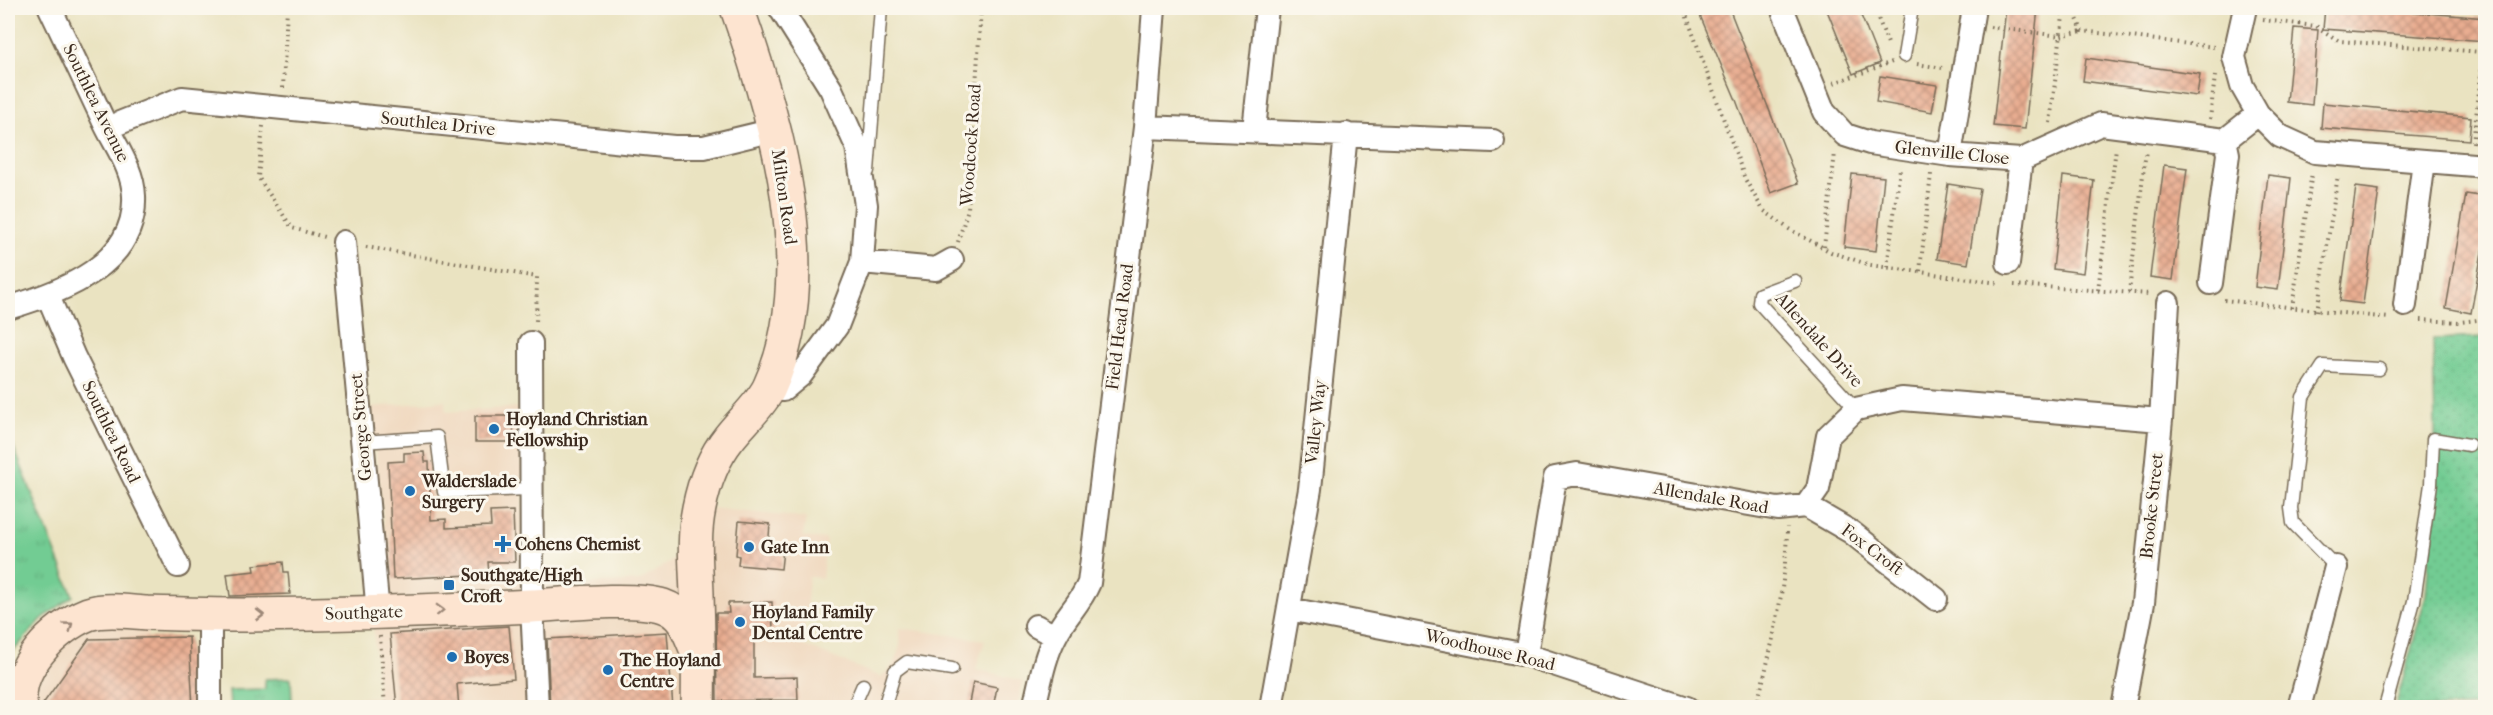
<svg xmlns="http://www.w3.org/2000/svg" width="2493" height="715" viewBox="0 0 2493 715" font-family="'IM FELL French Canon',serif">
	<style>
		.built { fill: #efd6bb }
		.grass { fill: url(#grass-tufts); stroke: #567b58; stroke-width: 1.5 }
		.garden { fill: url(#garden-dots); stroke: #567b58; stroke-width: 1.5 }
		.building { fill: url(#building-cross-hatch) }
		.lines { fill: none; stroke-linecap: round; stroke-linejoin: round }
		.lane-casing { stroke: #786b57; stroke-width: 15 }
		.street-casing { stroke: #786b57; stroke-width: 26 }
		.secondary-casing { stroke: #786b57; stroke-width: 36 }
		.path { stroke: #786b57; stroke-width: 4; stroke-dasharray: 1.5 4.5; stroke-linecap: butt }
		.lane { stroke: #fff; stroke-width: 12 }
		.street { stroke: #fff; stroke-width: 22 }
		.secondary { stroke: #fde4d0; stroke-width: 33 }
		.oneway { stroke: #9c8777 }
		.poi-dot { fill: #1f6fb2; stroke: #fbf7ec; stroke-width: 2 }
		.labels { text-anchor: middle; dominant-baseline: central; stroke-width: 6; stroke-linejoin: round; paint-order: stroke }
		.street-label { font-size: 18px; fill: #3b2a1e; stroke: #fbf7ec }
		.poi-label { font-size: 18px; font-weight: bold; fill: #3b2a1e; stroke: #fbf7ec; text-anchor: start }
	</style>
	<defs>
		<pattern id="grass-tufts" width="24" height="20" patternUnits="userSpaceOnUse" patternTransform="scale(1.5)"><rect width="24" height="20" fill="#72cc93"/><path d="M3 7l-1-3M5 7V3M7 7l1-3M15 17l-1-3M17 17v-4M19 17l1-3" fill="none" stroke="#64af7e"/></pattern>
		<pattern id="garden-dots" width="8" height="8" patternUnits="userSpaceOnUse" patternTransform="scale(1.5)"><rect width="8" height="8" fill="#72cc93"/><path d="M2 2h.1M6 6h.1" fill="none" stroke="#64af7e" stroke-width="1.8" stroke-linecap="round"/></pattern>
		<pattern id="building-cross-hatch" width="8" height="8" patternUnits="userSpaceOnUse" patternTransform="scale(1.5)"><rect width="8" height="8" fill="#e9ad91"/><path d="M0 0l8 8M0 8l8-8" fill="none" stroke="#be8d76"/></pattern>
	</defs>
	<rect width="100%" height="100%" fill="#fbf7ec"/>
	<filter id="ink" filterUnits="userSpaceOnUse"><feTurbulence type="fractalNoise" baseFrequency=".0167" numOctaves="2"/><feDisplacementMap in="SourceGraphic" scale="12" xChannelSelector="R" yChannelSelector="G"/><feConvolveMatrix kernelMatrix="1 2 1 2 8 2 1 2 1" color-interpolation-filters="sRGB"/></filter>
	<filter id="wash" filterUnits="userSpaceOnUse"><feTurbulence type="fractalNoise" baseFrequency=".008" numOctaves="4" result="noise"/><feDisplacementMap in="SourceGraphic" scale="24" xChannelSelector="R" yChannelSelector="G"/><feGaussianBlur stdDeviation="1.35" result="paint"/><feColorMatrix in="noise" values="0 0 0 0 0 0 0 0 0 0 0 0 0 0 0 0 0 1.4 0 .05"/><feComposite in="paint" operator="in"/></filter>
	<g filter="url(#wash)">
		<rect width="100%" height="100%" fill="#eae3c1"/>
		<path class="built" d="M445,401L446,412L523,407L522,587L640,581L707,538L710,508L806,518L803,537L826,539L822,578L809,577L803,645L881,677L893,665L900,646V628L985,640L976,669L1023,681L1017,708H299L301,700L378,697L373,620L394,619L371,407Z
			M148,613L147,707L8,708L70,624Z"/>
		<path class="grass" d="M10,438L73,596L42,619L8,657V439Z
			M291,678L292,702H299V707H230L229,690L265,689V679Z"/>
		<path class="garden" d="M2485,337V707L2395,708L2426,595L2436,471L2433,339Z"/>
		<g id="blocks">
			<path class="building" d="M1713,8H1729L1798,183L1771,193L1736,100L1699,13Z
				M1826,8H1858L1880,63L1853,74Z
				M2006,8H2038L2025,129L1993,126Z
				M2325,8H2367L2486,18V41L2323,29Z
				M2294,28L2318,30L2312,105L2287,102Z
				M2086,58L2200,74L2197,96L2083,81Z
				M1880,76L1937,85L1932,112L1876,102Z
				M2323,103L2471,117L2469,140L2321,128Z
				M2164,165L2187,168L2173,280L2150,277Z
				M1852,174L1884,177L1876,251L1844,247Z
				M2268,175L2291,178L2278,290L2255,287Z
				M2063,176L2094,180L2083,273L2053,269Z
				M1948,184L1980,189L1968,264L1937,259Z
				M2356,187L2379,190L2363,304L2340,301Z
				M2466,194L2486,197V230L2471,313L2446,308Z
				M475,416H514L513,442H475Z
				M424,452L425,462H429L431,520L446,519V528L491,526L490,512L513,511L515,562H488L489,574L393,579L388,462L404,461V453Z
				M739,521L770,524L768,549L783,550L781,569L738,565L739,556L736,555Z
				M283,562L284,572H288L290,594L230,596L227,574L255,571L254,565Z
				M772,602L773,630L754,631V678L797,677L798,700L717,701L716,613H729L728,603Z
				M509,626L514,679L457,684L459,708H397L390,634Z
				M667,632L673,708H550L547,639Z
				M189,637L193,708H40L89,639Z
				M973,682L997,687L993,708H968Z"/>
		</g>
	</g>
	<g filter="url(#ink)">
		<use href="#blocks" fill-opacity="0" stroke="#786b57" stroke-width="1.5"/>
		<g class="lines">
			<defs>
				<path id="lane" d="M1904,56L1912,8
					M868,171L881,8
					M1795,281L1760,294L1759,303L1856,409
					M362,442L437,437L444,492L530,489
					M2336,567L2293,523L2291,508L2303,397L2323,366L2379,369
					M853,708L863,685
					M884,708L895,671L907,662L952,669
					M2385,708L2414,601L2431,484L2433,439L2469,445"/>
				<path id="street" d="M1782,8L1824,112L1845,135L1870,143L1950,155L2021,160L2101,124L2225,140L2258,114
					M2245,8L2234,57L2242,86L2258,114L2280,136L2315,152L2486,166
					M1145,127L1493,141
					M107,128L182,98L674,147H704L774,130
					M1254,130L1267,8
					M1950,155L1974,8
					M344,242L378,613
					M862,262L936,269L952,260
					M2008,263L2021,160
					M2211,283L2228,154L2225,140
					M48,296L74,357L178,566
					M2405,305L2424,161
					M8,308C62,292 137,265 134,196C133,169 116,147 105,124C87,85 68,46 50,8
					M531,343L532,606L537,708
					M768,389L783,390L801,375L837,326L862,262L866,205L857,147L831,89L780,8
					M1806,506L1851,532L1936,599
					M1289,609L1526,655L1687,708
					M210,615V708
					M1036,626L1055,636
					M1526,655L1555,478L1577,474L1778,509L1806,506L1818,489L1828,436L1856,409L1902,399L2161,420
					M1034,708C1040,683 1044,657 1056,635C1066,615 1080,604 1089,583L1145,127L1154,8
					M1271,708L1310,489L1346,134
					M2123,708L2143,603L2161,420L2168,303
					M2299,708L2336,567"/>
				<path id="secondary" d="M21,708C13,669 55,627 88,614C105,608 129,612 147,613C180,614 213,615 246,615C342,614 437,611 532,606C564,604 635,597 663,606C684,613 689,632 697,651
					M698,708C699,670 698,632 697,594C696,565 693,537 699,508C704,483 713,458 729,438C741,422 760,406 769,388C822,274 776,119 737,8"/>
			</defs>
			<use href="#lane" class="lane-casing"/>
			<use href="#street" class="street-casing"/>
			<use href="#secondary" class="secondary-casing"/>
			<path class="path" d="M1682,8L1686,14
				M1693,8L1686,14L1745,179L1763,210L1789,229L1831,252L1870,265L1998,283
				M1874,8L1889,46
				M2073,8L2082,31L2214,47
				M2263,20L2316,26L2339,41L2482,52
				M1990,27L2060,36L2082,31
				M1917,64L1942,68
				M1834,83L1892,62
				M283,88L287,8
				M2210,119L2215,76
				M2050,123L2064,8
				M263,126L258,177L292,228L324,237
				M2473,143L2486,31
				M958,242L968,209L981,8
				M366,247L537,277L536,323
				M1824,247L1835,153
				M1887,267L1900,169
				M1920,271L1931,174
				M2014,285L2150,294
				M2098,290L2116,148
				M2129,292L2146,150
				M2224,300L2389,318
				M2292,308L2312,172
				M2317,311L2338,175
				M2421,320L2460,322L2486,319
				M380,636L385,708
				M1751,708L1758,700C1773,643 1786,586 1787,527"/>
			<use href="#lane" class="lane"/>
			<use href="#street" class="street"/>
			<use href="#secondary" class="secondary"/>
		</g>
		<defs><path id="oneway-chevron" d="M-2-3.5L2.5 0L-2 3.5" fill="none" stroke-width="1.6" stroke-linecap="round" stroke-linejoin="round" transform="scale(1.5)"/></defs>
		<g class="oneway">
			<use href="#oneway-chevron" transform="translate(440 610) rotate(-2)"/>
			<use href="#oneway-chevron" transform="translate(260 615)"/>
			<use href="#oneway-chevron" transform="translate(69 626) rotate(-36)"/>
		</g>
	</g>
	<g class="poi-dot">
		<circle cx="494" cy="429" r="6"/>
		<circle cx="410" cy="491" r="6"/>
		<path d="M500 535h6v6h6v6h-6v6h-6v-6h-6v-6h6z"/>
		<circle cx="749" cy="547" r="6"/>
		<rect x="443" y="579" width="12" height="12" rx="3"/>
		<circle cx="740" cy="622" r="6"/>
		<circle cx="452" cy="657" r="6"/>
		<circle cx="608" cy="670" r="6"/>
	</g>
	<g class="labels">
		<g class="street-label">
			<text transform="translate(96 103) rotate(64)">Southlea Avenue</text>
			<text transform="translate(438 124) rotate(6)">Southlea Drive</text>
			<text transform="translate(971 145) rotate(-86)">Woodcock Road</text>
			<text transform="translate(1952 153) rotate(6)">Glenville Close</text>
			<text transform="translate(784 197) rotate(82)">Milton Road</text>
			<text transform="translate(1120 327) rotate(-83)">Field Head Road</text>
			<text transform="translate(1819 340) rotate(48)">Allendale Drive</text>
			<text transform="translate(1316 422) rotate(-84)">Valley Way</text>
			<text transform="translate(361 427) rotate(-95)">George Street</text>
			<text transform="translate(111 432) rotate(64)">Southlea Road</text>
			<text transform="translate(1711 498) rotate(10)">Allendale Road</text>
			<text transform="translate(2152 506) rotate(-84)">Brooke Street</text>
			<text transform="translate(1872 550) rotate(37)">Fox Croft</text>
			<text transform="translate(364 613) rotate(-2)">Southgate</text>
			<text transform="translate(1490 650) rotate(13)">Woodhouse Road</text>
		</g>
		<g class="poi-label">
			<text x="506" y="419">Hoyland Christian<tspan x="506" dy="21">Fellowship</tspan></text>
			<text x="422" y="481">Walderslade<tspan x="422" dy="21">Surgery</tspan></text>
			<text x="515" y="544">Cohens Chemist</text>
			<text x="761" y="547">Gate Inn</text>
			<text x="461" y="575">Southgate/High<tspan x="461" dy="21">Croft</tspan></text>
			<text x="752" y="612">Hoyland Family<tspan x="752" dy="21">Dental Centre</tspan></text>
			<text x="464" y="657">Boyes</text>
			<text x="620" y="660">The Hoyland<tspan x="620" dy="21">Centre</tspan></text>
		</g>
	</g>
	<rect width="2493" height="715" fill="none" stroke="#fbf7ec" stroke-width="30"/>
</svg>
